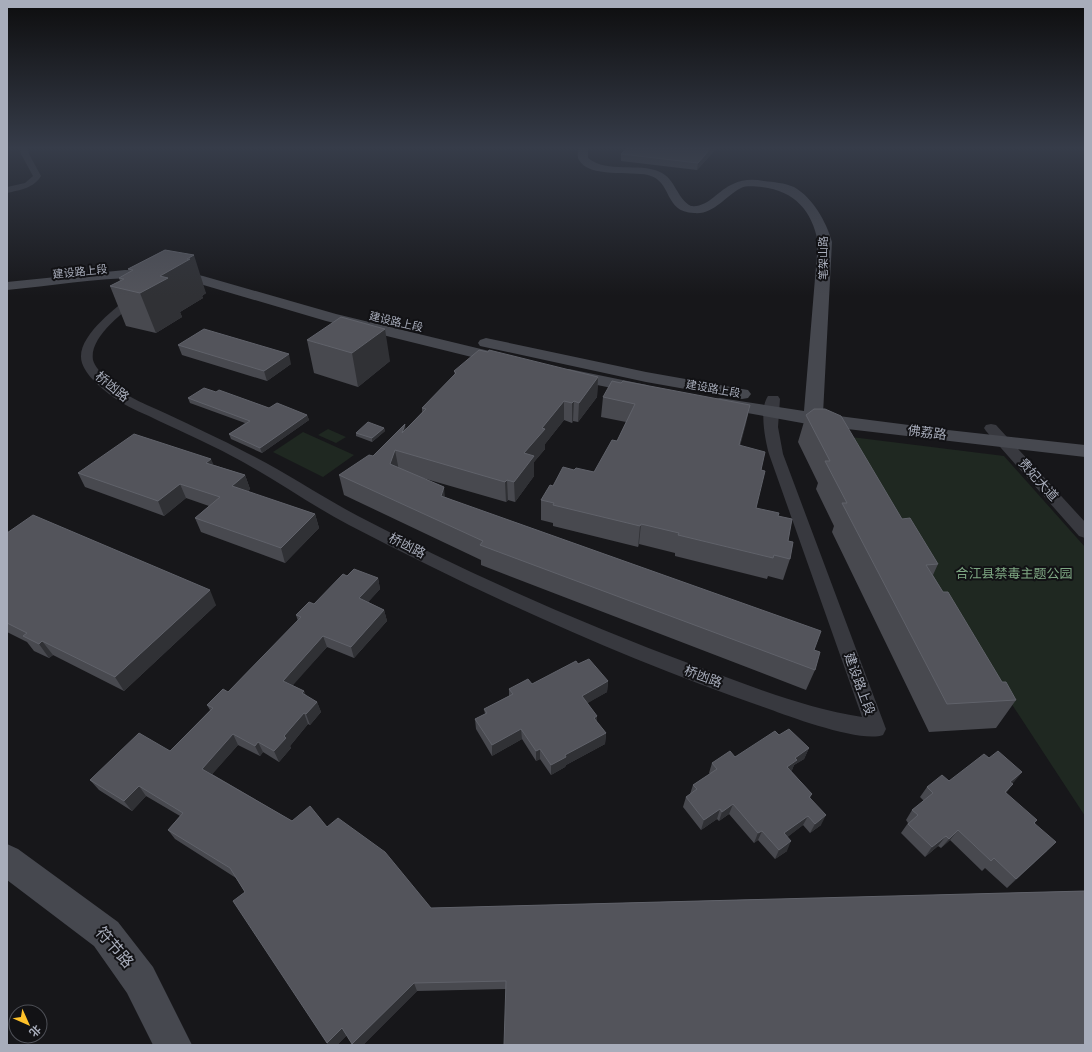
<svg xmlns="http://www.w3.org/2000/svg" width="1092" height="1052" viewBox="0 0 1092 1052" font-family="'Sofia Sans Condensed','Noto Sans SC',sans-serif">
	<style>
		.green { fill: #1f2821 }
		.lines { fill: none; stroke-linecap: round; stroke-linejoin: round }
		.street { fill: #38393f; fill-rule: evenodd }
		.secondary { fill: #46484f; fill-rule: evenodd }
		.wall { fill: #48494f }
		.shaded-wall { fill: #303135 }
		.building { fill: #53545b; stroke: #60626a }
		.labels { text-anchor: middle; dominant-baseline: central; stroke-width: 4; stroke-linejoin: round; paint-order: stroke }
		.far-street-label { font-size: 11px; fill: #a8adbb; stroke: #121215 }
		.street-label { font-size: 13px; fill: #a8adbb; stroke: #121215 }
		.park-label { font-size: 13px; fill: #7ea783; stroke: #121215 }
		.near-street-label { font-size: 16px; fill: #a8adbb; stroke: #121215 }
	</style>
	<rect width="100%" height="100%" fill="#17171a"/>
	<path class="green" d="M328,429L346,437L336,443L318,435Z
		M303,432L354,455L323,477L273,452Z
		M843,436L1004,456L1085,547V816L1013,706Z"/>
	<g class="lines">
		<path class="street" d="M20,148H28L29,154L41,176C34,188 20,190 7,193V187L25,183L33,176L21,154Z
			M136,294L140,295L141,297L140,299C124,312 89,337 93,360C96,372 119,390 129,396C141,403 155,408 167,414C194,427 221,439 247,453C285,472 320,496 358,516C467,573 580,623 696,666C750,686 805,708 862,717L769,454C765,439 759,409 768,396H778L780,399L778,427L783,454L886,729L883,735C862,743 793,718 769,709C625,659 485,596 349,525C313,506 279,482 243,462C216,447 187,434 159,421C146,414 131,409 119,401C106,392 87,378 82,363C74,338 116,308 132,295Z
			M991,424L996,425L1085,522V538L1079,536L986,431L984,428L986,425Z"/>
		<path class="secondary" d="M578,148H588V158C608,174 638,162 660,172C676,179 676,198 691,206C708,208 718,190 733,184C743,179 753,179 764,181C773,182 785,183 794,187C813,198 826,221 832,242L823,414L948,430L1085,445V457L813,425L714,407L711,403L714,399L720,398L804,411L818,242C812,211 795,191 762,187C756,187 748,185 741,188C725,196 714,215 694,213C663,212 673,181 648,175C631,171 589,178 579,160C577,157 578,152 578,148Z
			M125,270L179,271L203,276L336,314L510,356L512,360L510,364L504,365L326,321L200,284C137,270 70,284 7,290V282Z
			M486,338L646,372L742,389L748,390L751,394L748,398L742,399L646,382L480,346L478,343L480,340Z
			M569,369L647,385L650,389L647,393L641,394L563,378L560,374L563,370Z
			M7,844L18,849L118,922L153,967L192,1045H153L127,993L94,946L7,880Z"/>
	</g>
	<path class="wall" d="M717,148L697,170L621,161V154Z
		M165,250L206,293L202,296L203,298L180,312L182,317L156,333L126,326L110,286L120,281L119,278L130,272L128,269Z
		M307,340L390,361L358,387L314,373Z
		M178,345L291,364L267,381L182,355Z
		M454,371L598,377L597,397L578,422L573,421L572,423L564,420L545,444V449L534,462V476L515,502L508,500L506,502L419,477L445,497L814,650L815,670L806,690L481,565V560L344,495L339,475L373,456L406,429L422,412V408L455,375Z
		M621,383L750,405L740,445L761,470L756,508L778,516L788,541L790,559L783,580L768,576L767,579L675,556V553L639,544L638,547L553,526V523L541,520V500L553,486L574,470L594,472L617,441L626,422L601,417L603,397Z
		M216,392L269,408L307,415L309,420L262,453L231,439L229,434L245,423L190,403L188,398Z
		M806,415L902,519L938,564L933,575L943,592L1002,682L1016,700L996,728L929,732L832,532L834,526L816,489L818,483L798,442Z
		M384,428L385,431L372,442L356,436V433Z
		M214,465L245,475L250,489L247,492L315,514L319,528L285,563L201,532L195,518L209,506L186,498L164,516L85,487L78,473Z
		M7,533L216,605L124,691L53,655L49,658L34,651L27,642L7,632Z
		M347,576L378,578L380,589L368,602L384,610L387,621L354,658L327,647L292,685L304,691L306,696L317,702L321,712L310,725L308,724L290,746L291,748L279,762L263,752L260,756L238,745L212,774L292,821L327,827L431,908L1085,891L506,989L417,991L363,1045H353L347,1035L337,1045H328L245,892L236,878L175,839L168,830L180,816L146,796L132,811L99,790L90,780L170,751L210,710L207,705L228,692L298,621L296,615L314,604Z
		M578,664L608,681L607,692L587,703L597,722L606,733L605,744L566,765L565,767L551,775L540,759L536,761L522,739L492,756L476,729L475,719L485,714L484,709L509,696V689L532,684Z
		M779,735L809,748L804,759L794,765L792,770L791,771L812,794L810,798L821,825L810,833L803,825L787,837V851L775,859L758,840L754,843L729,814L719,821L717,819L701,830L683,807L686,797L690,794L693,785L710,774L709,773L712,763L735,757Z
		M989,758L1022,772L1012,783L1013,784L1006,793L1035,823L1047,851L1007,888L985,868L982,871L950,840L941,848L938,846L925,857L901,833L908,823L906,820L912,810L924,801L920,797L927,787L949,781Z"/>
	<path class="shaded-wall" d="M711,148H717L697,170L698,163Z
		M194,255L206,293L202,296L203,298L180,312L182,317L156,333L140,293L160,276Z
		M385,329L390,361L358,387L352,353Z
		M289,354L291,364L267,381L264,371Z
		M598,377L597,397L578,422L579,403Z
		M564,401V420L545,444V449L534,462V476L515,502L514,482L524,453L542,428Z
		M574,401L573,421L572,423V403Z
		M750,405L746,424L735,465L739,445Z
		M307,415L309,420L262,453L260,448Z
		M405,424L408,444L402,433Z
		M384,428L385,431L372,442V438Z
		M395,450L399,471L390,464Z
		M211,459L217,472L206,463Z
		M245,475L250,489L237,501L232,486Z
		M507,480L508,500L506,502L505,482Z
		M180,484L186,498L164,516L158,501Z
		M444,487L446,508L441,496Z
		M315,514L319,528L285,563L281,548Z
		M641,524L639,544L638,547L640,526Z
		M378,578L380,589L362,609L359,598Z
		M210,590L216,605L124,691L115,677Z
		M384,610L387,621L354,658L351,647Z
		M323,636L327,647L287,692L283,681Z
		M42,641L53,655L49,658L39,644Z
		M608,681L607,692L581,707L582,696Z
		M304,691L308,701L302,693Z
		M317,702L321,712L310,725L306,714Z
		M304,713L308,724L290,746L291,748L279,762L274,751L284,736Z
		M597,716V726L594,718Z
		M521,729L522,739L492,756V745Z
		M606,733L605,744L566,765L565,767L551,775V765L565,755Z
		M233,734L238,745L208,779L202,769Z
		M258,742L263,752L260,756L255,746Z
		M809,748L804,759L794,765L792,770L783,777L787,767L795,758Z
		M540,749V759L536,761V751Z
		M1022,772L1014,782L1002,792L1010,782Z
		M139,786L146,796L132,811L124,801Z
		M733,804L729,814L719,821L722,812Z
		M720,809L717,819L701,830L704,820Z
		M826,815L821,825L810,833L815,824Z
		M808,816L803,825L780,843L784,833Z
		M958,830L950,840L941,848L949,839Z
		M762,831L758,840L754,843L758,833Z
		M946,836L938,846L925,857L932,847Z
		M791,841L787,851L775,859L779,850Z
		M1056,842L1047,851L1007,888L1016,879Z
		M414,983L417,991L363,1045H353L352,1044Z
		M342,1028L347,1035L337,1045H328L327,1043Z"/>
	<path class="building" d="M627,148H711L698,163L621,154Z
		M165,250L194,255L187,259H190L160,276L168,278L140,293L110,286L124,279L119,278L133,270L128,269Z
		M341,317L385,329L352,353L307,340Z
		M204,329L289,354L264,371L178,345Z
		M479,350L488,352L489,350L598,377L579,403L574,401L572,403L564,401L542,428L545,429L524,453L534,456L514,482L507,480L505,482L395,450L390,464L444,487L441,496L821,631L814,650L820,652L815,670L480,545L483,541L339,475L369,455L373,456L405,424L402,433L426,409L422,408L456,373L454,371Z
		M612,381L621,383L623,381L750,405L739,445L765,452L761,470L765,471L756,508L779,513L778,516L792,519L788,541L793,542L790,559L774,555L773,558L678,535L679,533L641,524L640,526L553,505L554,503L541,500L550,485L553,486L563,467L574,470L576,468L594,472L612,440L617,441L635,404L603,397Z
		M204,388L216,392L219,390L269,408L277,403L307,415L260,448L229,434L250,421L188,398Z
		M814,409H825L841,416L902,519L910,518L938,564L926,565L943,592H948L1002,682H1006L1016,700L947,704L842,503H847L825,461H830L806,415Z
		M368,422L384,428L372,438L356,433Z
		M134,434L211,459L206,463L245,475L232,486L315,514L281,548L195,518L220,497L180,484L158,501L78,473Z
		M33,515L210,590L115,677L42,641L39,644L23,636L27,633L7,623V533Z
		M354,569L378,578L359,598L384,610L351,647L323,636L283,681L304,691L302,693L317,702L306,714L304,713L284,736L286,738L274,751L258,742L255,746L233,734L202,769L292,821L310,806L327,827L338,818L385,852L431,908L1085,891V1045H504L506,981L414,983L352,1044L342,1028L327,1043L233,901L245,892L230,868L168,830L183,813L139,786L124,801L90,780L139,733L170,751L213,708L207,705L223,689L228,692L301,617L296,615L309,602L314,604L343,574L347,576Z
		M589,659L608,681L582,696L597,716L594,718L606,733L565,755L566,757L551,765L540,749L536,751L521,729L492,745L475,719L487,713L484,709L513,694L509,689L528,679L532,684L576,661L578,664Z
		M789,729L809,748L795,758L797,760L787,767L812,794L809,797L826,815L815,824L808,816L784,833L791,841L779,850L762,831L758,833L733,804L722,812L720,809L704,820L686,797L697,789L693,785L717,769L712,763L730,751L735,757L775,731L779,735Z
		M998,751L1022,772L1010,782L1013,784L1005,792L1037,820L1034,823L1056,842L1016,879L994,858L991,861L958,830L949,839L946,836L932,847L908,824L918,815L912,810L933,793L927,787L942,775L949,781L984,754L989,758Z"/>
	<linearGradient id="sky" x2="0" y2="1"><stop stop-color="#0d0d0e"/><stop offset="0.5" stop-color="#363c49"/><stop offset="1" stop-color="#363c49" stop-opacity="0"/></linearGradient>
	<rect width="1092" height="296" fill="url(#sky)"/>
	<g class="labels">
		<g class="far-street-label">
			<text transform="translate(823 258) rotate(-90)">笔架山路</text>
			<text transform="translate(80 272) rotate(-6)">建设路上段</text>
			<text transform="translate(396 322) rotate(13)">建设路上段</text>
			<text transform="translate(713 389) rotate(10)">建设路上段</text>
		</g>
		<g class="street-label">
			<text transform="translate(112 387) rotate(39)">桥凼路</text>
			<text transform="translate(927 433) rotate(7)">佛荔路</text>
			<text transform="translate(1038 480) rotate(48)">贵妃大道</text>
			<text transform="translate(407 546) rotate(27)">桥凼路</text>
			<text transform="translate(703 677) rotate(20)">桥凼路</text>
			<text transform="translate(859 684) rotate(70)">建设路上段</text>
		</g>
		<g class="park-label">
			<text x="1014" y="574">合江县禁毒主题公园</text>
		</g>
		<g class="near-street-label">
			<text transform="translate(114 948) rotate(49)">符节路</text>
		</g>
	</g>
	<rect width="1092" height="1052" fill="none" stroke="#a8adbb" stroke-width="16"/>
	<g transform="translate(28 1024) rotate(135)"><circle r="19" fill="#121215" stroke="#4e5057"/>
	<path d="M0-3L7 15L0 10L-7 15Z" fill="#ffc22a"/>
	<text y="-6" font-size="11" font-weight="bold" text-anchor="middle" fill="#a8adbb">北</text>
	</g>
</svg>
